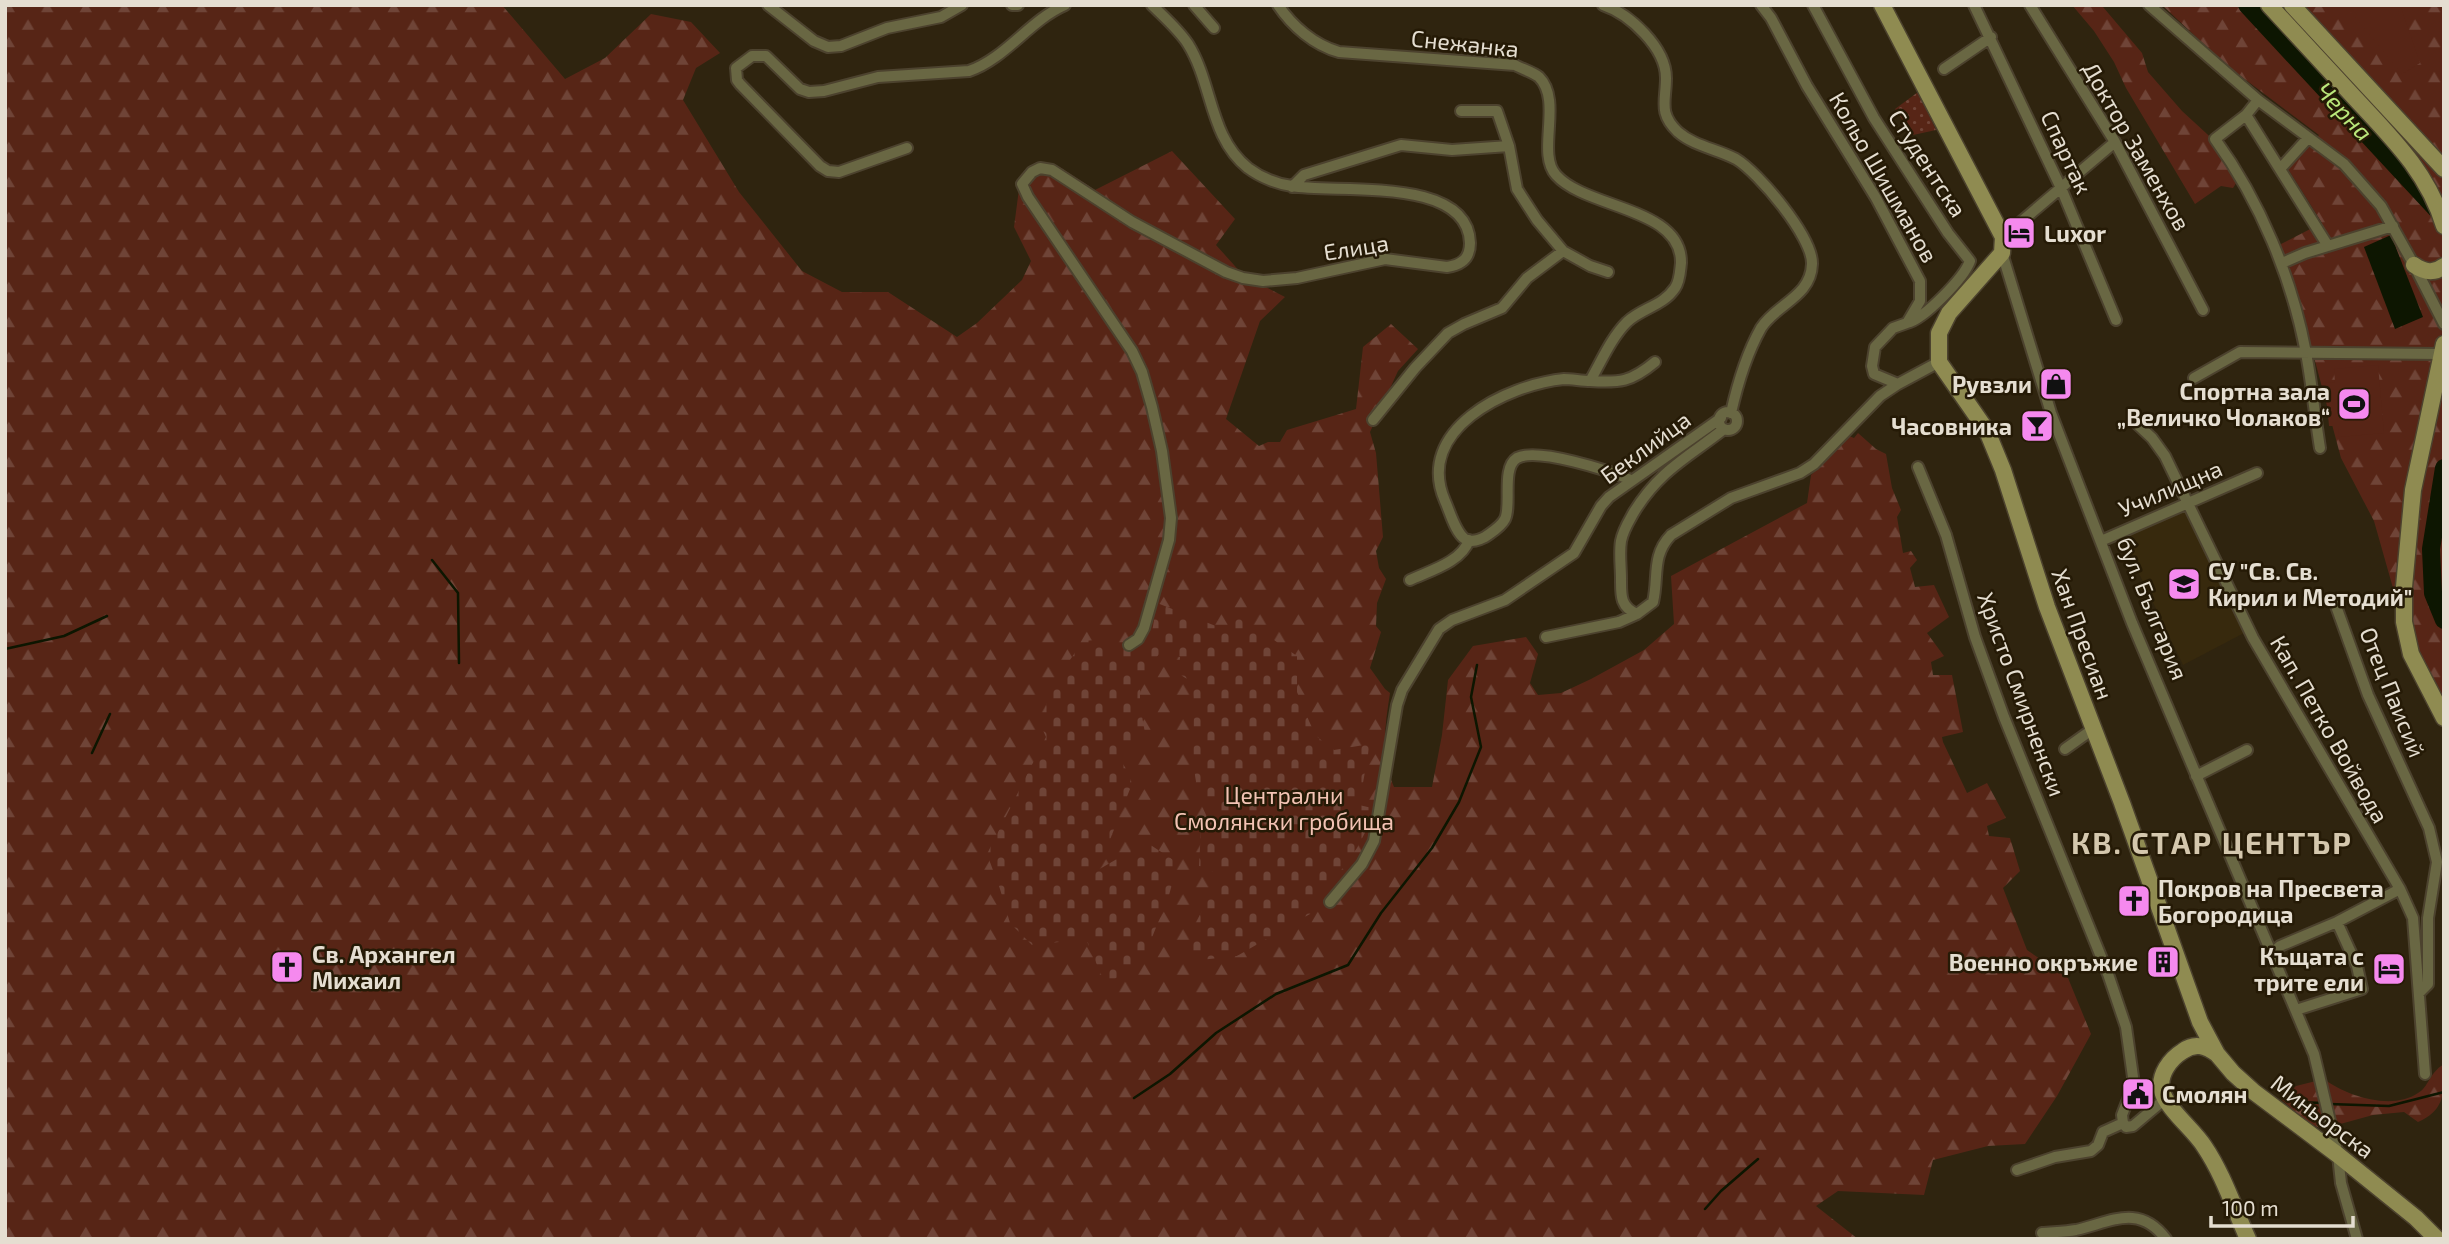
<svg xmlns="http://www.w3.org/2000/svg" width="2449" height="1244" viewBox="0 0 2449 1244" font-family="'Exo 2',sans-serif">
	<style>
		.built { fill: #37290d }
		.grass { fill: url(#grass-dots) }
		.forest { fill: url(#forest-firs) }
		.cemetery { fill: url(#cemetery-stones) }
		.park { fill: #572516 }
		.water { fill: #0d1601 }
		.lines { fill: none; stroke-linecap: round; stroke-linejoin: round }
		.stream { stroke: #0d1601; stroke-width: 2.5 }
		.river { stroke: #0d1601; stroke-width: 18 }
		.street-casing { stroke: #4c422e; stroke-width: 14 }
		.secondary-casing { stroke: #4c422e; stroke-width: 19 }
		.street { stroke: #696743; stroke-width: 10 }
		.secondary { stroke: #8f8b51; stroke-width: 16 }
		.labels { text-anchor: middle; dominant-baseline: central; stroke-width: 5; stroke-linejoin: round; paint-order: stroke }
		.street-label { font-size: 23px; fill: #e5ded1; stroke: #251a06 }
		.poi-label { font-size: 23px; font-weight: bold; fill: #e5ded1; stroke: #251a06; text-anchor: start }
		.park-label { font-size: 23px; fill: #f3c3b4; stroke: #251a06 }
		.water-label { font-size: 24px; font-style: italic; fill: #bae87b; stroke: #251a06 }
		.district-label { font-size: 30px; font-weight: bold; letter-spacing: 2px; fill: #d4c7ad; stroke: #251a06 }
	</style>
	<defs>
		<pattern id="grass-dots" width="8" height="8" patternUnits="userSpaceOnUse" patternTransform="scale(1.75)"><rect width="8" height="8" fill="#572516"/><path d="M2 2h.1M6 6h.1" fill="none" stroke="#6f4437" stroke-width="1.8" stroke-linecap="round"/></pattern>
		<pattern id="forest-firs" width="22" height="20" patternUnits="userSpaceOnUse" patternTransform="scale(1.75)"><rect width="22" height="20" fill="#572516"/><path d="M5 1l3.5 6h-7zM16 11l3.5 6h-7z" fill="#6f4437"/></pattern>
		<pattern id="cemetery-stones" width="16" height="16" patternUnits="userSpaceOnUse" patternTransform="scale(1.75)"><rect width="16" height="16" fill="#572516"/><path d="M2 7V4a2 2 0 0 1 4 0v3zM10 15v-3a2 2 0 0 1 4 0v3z" fill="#6f4437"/></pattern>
	</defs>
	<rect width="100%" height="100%" fill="#2f240f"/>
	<path class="built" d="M2186,507L2246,632L2183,665L2121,536Z"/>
	<path class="grass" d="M1918,92L1936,130L1913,135L1895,109Z"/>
	<path class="forest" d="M5,5H502L565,79L605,58L651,14L691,22L720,53L696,68L683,100L739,192L802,271L842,292H888L957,337L977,323L1022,280L1031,261L1014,227L1021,174L1058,166L1095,190L1172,151L1235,219L1216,245L1243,275L1285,297L1260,321L1226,419L1259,446L1268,442H1280L1287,430L1356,409L1363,347L1391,324L1418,349L1398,371L1370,432L1376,453L1383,537L1376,551L1379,568L1386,579L1377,603L1376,626L1381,632L1370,668L1385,689L1390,693C1385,726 1380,755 1394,787H1432L1442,735L1448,680L1473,646L1526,637L1538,654L1530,683L1538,695L1561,693L1591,679L1644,650L1674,624L1671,576L1807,503L1811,475L1849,436L1854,438L1858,433L1876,449L1886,454L1892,488L1901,510L1897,517L1903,553L1911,551L1917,560L1910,568L1915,587L1934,585L1949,617L1927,633L1944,656L1931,662L1933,675H1952L1963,732L1942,737L1943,742L1967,793L1987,783L2006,818L1987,826L1989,836L2010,838L2020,871L2003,888L2027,950L2068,978L2091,1034L2057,1096L2025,1144L1988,1146L1933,1160L1924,1195L1838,1191L1816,1206L1858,1239H5Z
		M2072,5H2101L2103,7L2142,53L2148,72L2182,111L2219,145L2240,177L2233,188L2221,186L2195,204L2126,88L2114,62L2094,31Z
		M2162,5H2444V728L2400,635L2395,595L2374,521L2341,458L2308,335L2279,245L2322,223L2288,169L2319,135L2226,65Z
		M2444,1064C2444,1091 2446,1110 2418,1122L2404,1112L2373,1115L2322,1129L2307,1122L2282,1100L2296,1086L2324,1079C2346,1096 2392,1111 2418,1093C2429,1087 2428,1074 2444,1064Z"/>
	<path class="cemetery" d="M1157,603L1226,630L1235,613L1297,656V692L1309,721L1316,736L1334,750L1370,744L1359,805L1372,808L1370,823L1357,848L1310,914L1237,956L1191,961V934L1219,874L1199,866L1201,829L1209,822C1205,812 1200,802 1198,791C1189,756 1197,718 1192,682L1179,674L1180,657L1160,653L1140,677V705L1145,733L1121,761L1130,775V789L1098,870L1146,842L1178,863L1169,895L1145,955L1106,986L1086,939L1032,945L1010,923L1000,889L987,854L1046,737L1041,726L1050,689L1083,641L1096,640L1138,652L1152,632Z"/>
	<path class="park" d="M2400,5L2420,63L2402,74L2346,6Z
		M2378,365L2384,433L2339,437L2338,426H2329L2325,383L2335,382L2334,369Z"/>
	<path class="water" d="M2391,235L2423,317L2395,329L2364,247Z"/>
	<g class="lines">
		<path class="stream" d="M432,560L458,593L459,663
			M5,649L64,636L107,616
			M92,753L110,714
			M1134,1098L1170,1074L1216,1033L1276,994L1348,965L1381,913L1432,848L1459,802L1481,747L1471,697L1477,665
			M2297,1102L2322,1103
			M2329,1104L2389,1106L2444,1092
			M1705,1209L1721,1191L1758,1159"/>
		<path class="river" d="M2247,5L2439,212
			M2444,468L2431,549L2433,593L2444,620"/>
		<defs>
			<path id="street" d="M768,5L814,41L828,47L841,46L887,28L941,17L962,5
				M1012,5H1018
				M1194,5L1214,28
				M1278,5C1292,26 1314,45 1339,52L1515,65C1522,69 1533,72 1539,77C1563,101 1536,153 1556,175C1586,209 1682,207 1681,263C1680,271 1680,281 1675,288C1663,306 1642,308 1627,322C1611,338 1601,362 1590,381C1582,381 1572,379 1564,379C1506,385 1414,430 1445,501C1450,512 1455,532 1465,539C1472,543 1479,540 1485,537C1492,532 1501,527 1505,519C1512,505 1501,468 1517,458C1537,447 1610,471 1631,480
				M1603,5C1630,14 1666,48 1666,78C1666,101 1658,113 1678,132C1694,146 1717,149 1736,159C1758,172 1813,237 1812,264C1811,297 1776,304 1761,328C1747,353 1737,386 1731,413
				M1761,5L1771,18L1807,86L1876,198L1920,281V301L1907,323L1893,328L1875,347L1872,366L1874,374L1898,384L1939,362
				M1813,5L1874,118L1948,233L1970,261C1964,278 1924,319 1907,323
				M1974,5L2061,188L2116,320
				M2030,5L2115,142L2203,310
				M2149,5L2258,100L2344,164L2381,206L2414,265L2444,324
				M1944,69L1991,37
				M2258,100L2246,115L2215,139C2260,201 2292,278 2306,353C2312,385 2315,417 2320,448
				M1461,111H1497L1509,146L1517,189L1537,220L1563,251L1590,266L1608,272
				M2246,115L2328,246
				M907,148L839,172L828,171L820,166L740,84L737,80L736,68L752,56H766L800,89L809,92L824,91L878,77L969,71C1005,59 1030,20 1065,5
				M2280,169L2308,138
				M1292,187L1304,175L1401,145L1452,150L1509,146
				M2003,237L2115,142
				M2002,253L2051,413L2132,623L2314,1054L2338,1155L2341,1183L2357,1239
				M2282,263L2305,253L2393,226
				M2194,378L2240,352L2442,354
				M1590,381C1620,383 1631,382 1655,362
				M1719 421a9 9 0 1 1 18 0a9 9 0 1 1-18 0Z
				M1373,420L1415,368L1448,333L1464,324L1502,308L1527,278L1563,251
				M2137,424L2152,438L2165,456L2253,638L2400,889L2413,918L2425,1074
				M1724,429C1687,458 1660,470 1634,512C1629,521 1623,530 1621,541C1619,553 1621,566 1621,579C1621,595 1620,607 1637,614L1653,602C1659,577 1651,556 1671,535L1731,498L1800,473L1814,464L1880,396L1898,384
				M1918,467L1946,535L1975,637L2004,717L2108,974L2126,1027L2133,1077L2132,1089L2122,1115L2123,1123L2126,1127L2133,1126L2165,1099
				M2101,541L2257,473
				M1410,580C1429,571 1462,562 1469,540
				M2336,606L2368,695L2429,828L2437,862L2428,918V984L2419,993
				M1546,637L1619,622L1637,614
				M1129,645L1138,639L1144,628L1169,540L1171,518L1162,451L1152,407L1142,372L1132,351L1028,197L1022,184L1032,172L1040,168L1052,170L1132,222L1226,272L1243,278L1263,281L1297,278L1385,259L1447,267C1461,265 1470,259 1470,243C1468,175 1336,194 1292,186C1277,184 1260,177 1248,168C1209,137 1213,84 1188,44C1179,30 1164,17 1152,5
				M2065,749L2093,729
				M2196,776L2247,750
				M1330,902L1362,864L1374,841L1397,705L1402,690L1439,629L1452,620L1505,600L1574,553L1601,506L1609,497L1721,418
				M2272,953L2280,946L2337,922L2400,889
				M2296,1010L2362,989L2357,966L2337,922
				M2017,1170L2055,1157L2091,1151L2098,1145L2103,1132L2123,1123
				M2042,1233C2053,1232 2065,1232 2076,1230C2111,1222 2139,1203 2166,1239"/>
			<path id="secondary" d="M1882,5L2003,237L2002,253L1949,313L1939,333V362L1987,431L2003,470L2047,607L2122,803L2200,1022L2217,1054L2233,1073L2254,1092L2338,1155L2416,1218L2437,1239
				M2269,5C2297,35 2325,66 2353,96C2390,136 2428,172 2444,226
				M2292,5L2444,169
				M2414,265C2424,272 2434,274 2444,266
				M2444,344L2413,490L2404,587V622L2411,654L2444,718
				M2217,1054C2206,1046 2195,1042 2183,1051C2170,1059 2158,1075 2162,1091C2167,1109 2194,1130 2204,1146C2223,1174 2234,1208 2248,1239"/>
		</defs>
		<use href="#street" class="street-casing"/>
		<use href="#secondary" class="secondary-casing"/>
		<use href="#street" class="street"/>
		<use href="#secondary" class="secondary"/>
	</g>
	<defs>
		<symbol id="hotel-square" viewBox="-11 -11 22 22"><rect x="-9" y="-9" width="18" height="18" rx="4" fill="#f589ee" stroke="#251a06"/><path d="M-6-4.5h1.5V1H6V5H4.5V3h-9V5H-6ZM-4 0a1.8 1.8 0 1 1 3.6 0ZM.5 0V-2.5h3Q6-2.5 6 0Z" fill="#111"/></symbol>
		<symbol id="shop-square" viewBox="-11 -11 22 22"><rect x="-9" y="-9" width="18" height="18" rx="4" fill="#f589ee" stroke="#251a06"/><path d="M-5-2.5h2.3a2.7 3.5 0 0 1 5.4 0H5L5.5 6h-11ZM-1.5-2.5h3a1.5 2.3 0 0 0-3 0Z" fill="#111"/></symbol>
		<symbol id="stadium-square" viewBox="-11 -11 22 22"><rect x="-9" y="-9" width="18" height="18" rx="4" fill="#f589ee" stroke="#251a06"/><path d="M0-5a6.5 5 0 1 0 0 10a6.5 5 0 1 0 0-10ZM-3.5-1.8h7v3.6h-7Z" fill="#111"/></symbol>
		<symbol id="bar-square" viewBox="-11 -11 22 22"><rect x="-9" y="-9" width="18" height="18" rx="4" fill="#f589ee" stroke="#251a06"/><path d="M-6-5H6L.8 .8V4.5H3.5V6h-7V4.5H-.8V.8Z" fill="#111"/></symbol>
		<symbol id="school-square" viewBox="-11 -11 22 22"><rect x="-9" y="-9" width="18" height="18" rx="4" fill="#f589ee" stroke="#251a06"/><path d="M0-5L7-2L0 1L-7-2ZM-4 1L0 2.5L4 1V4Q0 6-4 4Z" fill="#111"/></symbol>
		<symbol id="church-square" viewBox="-11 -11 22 22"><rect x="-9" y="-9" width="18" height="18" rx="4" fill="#f589ee" stroke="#251a06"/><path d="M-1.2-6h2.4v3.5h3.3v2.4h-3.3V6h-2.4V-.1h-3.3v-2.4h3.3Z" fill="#111"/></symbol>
		<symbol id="building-square" viewBox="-11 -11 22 22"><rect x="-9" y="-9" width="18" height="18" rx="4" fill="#f589ee" stroke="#251a06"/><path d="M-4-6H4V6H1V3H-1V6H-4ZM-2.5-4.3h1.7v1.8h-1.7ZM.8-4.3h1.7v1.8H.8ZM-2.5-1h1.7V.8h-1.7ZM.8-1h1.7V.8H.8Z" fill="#111"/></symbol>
		<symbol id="civic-square" viewBox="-11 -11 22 22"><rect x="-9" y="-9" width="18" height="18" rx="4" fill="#f589ee" stroke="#251a06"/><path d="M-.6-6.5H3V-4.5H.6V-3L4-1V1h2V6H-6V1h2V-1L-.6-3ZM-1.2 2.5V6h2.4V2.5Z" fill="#111"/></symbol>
	</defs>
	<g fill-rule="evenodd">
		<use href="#hotel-square" x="2000" y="214" width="38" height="38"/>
		<use href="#shop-square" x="2037" y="365" width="38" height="38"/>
		<use href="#stadium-square" x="2335" y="385" width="38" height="38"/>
		<use href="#bar-square" x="2018" y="407" width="38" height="38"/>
		<use href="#school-square" x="2165" y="565" width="38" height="38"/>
		<use href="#church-square" x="2115" y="882" width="38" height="38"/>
		<use href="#building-square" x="2144" y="943" width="38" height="38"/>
		<use href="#church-square" x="268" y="948" width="38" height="38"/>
		<use href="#hotel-square" x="2370" y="950" width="38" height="38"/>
		<use href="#civic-square" x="2119" y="1075" width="38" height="38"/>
	</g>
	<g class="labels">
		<g class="street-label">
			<text transform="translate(1465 43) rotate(6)">Снежанка</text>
			<text transform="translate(2137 146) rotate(60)">Доктор Заменхов</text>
			<text transform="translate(2067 152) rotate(65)">Спартак</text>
			<text transform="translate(1928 163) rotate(57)">Студентска</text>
			<text transform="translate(1884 177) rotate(60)">Кольо Шишманов</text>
			<text transform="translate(1356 247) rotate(-9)">Елица</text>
			<text transform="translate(1645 447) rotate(-36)">Беклийца</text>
			<text transform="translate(2170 488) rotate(-23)">Училищна</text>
			<text transform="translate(2153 608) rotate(68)">бул. България</text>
			<text transform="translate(2083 634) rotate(70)">Хан Пресиан</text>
			<text transform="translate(2393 692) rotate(68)">Отец Паисий</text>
			<text transform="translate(2022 694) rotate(70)">Христо Смирненски</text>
			<text transform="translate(2330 729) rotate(60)">Кап. Петко Войвода</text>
			<text transform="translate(2323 1116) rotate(37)">Миньорска</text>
		</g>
		<g class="poi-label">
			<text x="2044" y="233">Luxor</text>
			<text x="2032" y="384" text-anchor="end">Рувзли</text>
			<text x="2330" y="391" text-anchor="end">Спортна зала<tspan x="2330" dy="26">„Величко Чолаков“</tspan></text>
			<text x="2012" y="426" text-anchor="end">Часовника</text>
			<text x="2208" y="571">СУ "Св. Св.<tspan x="2208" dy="26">Кирил и Методий"</tspan></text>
			<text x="2158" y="888">Покров на Пресвета<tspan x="2158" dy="26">Богородица</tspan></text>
			<text x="312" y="954">Св. Архангел<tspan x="312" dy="26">Михаил</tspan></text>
			<text x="2364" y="956" text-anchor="end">Къщата с<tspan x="2364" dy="26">трите ели</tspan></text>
			<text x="2138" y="962" text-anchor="end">Военно окръжие</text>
			<text x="2162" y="1094">Смолян</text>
		</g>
		<g class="park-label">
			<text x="1284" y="795">Централни<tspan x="1284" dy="26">Смолянски гробища</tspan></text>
		</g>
		<g class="water-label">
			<text transform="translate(2345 111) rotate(47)">Черна</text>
		</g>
		<g class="district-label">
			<text x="2212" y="842">КВ. СТАР ЦЕНТЪР</text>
		</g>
	</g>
	<rect width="2449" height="1244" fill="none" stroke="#e5ded1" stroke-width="14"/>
	<path d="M2211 1216v10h142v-10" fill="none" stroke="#e5ded1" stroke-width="3.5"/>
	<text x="2222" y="1216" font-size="21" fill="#e5ded1" stroke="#251a06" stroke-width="5" paint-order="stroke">100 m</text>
</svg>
